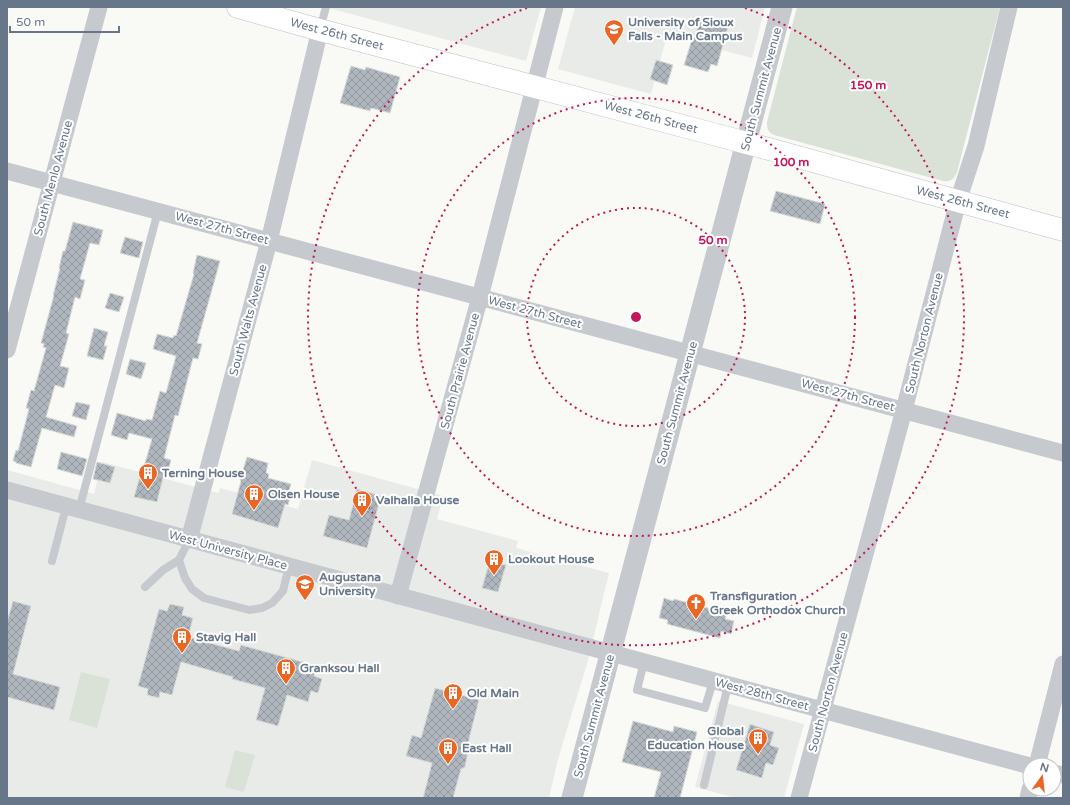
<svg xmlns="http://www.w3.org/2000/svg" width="1070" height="805" viewBox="0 0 1070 805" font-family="'Varela Round',sans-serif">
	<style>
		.built { fill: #e9ebe9 }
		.park { fill: #dae1d7 }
		.building { fill: url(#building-cross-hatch); stroke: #dadbd8 }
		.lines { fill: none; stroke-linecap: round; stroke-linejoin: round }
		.secondary-casing { stroke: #bbbfc4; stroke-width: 23 }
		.service { stroke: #c6c9cd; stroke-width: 8 }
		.minor { stroke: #c6c9cd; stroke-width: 17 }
		.tertiary { stroke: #c6c9cd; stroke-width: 21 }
		.secondary { stroke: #fff; stroke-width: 22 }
		.ring { fill: none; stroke: #c2185b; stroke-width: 2; stroke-dasharray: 2 4 }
		.labels { text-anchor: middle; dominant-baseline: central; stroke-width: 4; stroke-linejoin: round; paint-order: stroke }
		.poi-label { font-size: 12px; font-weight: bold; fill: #677688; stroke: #fff; text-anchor: start }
		.street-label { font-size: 12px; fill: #677688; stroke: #fff }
		.centre { fill: #c2185b; stroke: #fff; stroke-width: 2 }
		.ring-label { font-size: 12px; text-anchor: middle; font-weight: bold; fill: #c2185b; stroke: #fff; stroke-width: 4; stroke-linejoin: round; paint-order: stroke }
	</style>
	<defs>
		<pattern id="building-cross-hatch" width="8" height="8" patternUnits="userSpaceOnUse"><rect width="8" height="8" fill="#afb6bd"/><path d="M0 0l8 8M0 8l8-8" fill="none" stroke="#92999f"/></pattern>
	</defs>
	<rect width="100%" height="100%" fill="#f9f9f6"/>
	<path class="built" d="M325,7H541L526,61Z
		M575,7H765L752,58L667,35L651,94L558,69Z
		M312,460L443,496L437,519L518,541L516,548L609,573L587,664L567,729L557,763L549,798H7V470L94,494L102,462L218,493L220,488L298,509Z
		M718,701L804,724L784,798H736L695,787Z"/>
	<path class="park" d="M797,7H1000L957,172C954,179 951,182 943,181L774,135C768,132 767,129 767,122Z
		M81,672L110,679L97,728L69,720Z
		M235,750L255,755L244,792L225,787Z"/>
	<path class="building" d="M700,19L728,27L717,66L711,64L708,72L684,65L694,33L696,34Z
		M656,60L673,65L667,85L650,79Z
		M351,66L365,70L366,67L400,77L390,113L371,108L370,111L340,103Z
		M776,191L825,204L820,224L770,211Z
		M73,222L103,230L99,245L90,243L80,279L85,280L80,299L75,297L66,333L69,334L60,366L69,368L64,388L55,385L46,417L77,426L74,437L42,428L31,467L16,463V462L13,461L16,450L18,451L29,409L26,408L31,390L34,391L46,348L43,347L44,344L41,343L54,295H53L54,292L60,268H59L63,251H65Z
		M125,237L143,242L139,258L120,253Z
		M197,255L220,261L197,343L202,344L198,359L193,358L178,416L175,415L164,458L171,460L168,471L165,470L157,502L134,497L140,476L141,477L152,439L129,433L127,440L111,435L117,413L146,421V419L152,420L160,391L166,393L176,356L153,349L157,334L173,338L174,335L176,336L194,274L193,273Z
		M110,293L124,297L119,312L105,308Z
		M94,328L108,332L104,346H107L103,360L87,356Z
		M130,359L146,363L141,379L126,374Z
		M76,402L90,405L86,420L72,416Z
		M61,452L87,459L82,476L57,469Z
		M247,457L268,463L266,473L269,474L268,478L291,484L288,493L291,494L288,505L285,504L278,528L232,514L241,481L240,480Z
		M97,462L115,467L110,483L93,479Z
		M357,489L381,496L367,548L323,536L329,515L349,520Z
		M490,560L506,565L498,592L482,588Z
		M664,598L673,601L674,599L727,613L725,619L734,621L731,634L721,631L720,638L667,624L668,620L659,618Z
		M13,601L31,606L13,674L60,687L54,710L7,697V622Z
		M170,604L184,607L182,615L193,618L188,637L239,651L241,645L317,666L314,676L322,679L318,693L311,691L308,702L287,695L278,726L256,720L265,688L232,679L233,677L181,662L172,695L160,692L159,698L147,695L148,689L138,686L159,609L167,611Z
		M435,688L479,700L470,735L467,749L468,752L465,767L461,769L453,798H423L432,763L406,756L412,735L421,738Z
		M633,721L673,732L674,726L697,732L680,798H654L661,772L622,762Z
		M750,724L774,732L770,745L779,748L773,765L766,763L762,778L736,770Z"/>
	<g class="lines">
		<defs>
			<path id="secondary" d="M238,7L320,30L747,143L1063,230"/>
		</defs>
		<use href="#secondary" class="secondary-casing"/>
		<path class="service" d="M320,29L326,7
			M79,510L158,211
			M189,540L179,560L185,578L192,589L204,598L249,610L262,608L272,603L283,591L289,566
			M52,561L66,507
			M145,587L163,570L179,560
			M644,662L637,690L705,708L713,681
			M704,785L728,685"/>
		<path class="minor" d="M7,171L1063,453
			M7,350L99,7
			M7,490L1030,766
			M189,540L269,241L320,30
			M398,596L480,297L555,7
			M1037,765L1063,664
			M1054,773L1063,775
			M799,798L904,410L958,201L976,146L1009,7
			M1028,798L1030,789"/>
		<path class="tertiary" d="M572,798L782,7"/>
		<use href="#secondary" class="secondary"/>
	</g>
	<g class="ring">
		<circle cx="636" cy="317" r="109"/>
		<circle cx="636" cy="317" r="219"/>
		<path d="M745 8A328 328 0 1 1 527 8"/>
	</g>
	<defs>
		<symbol id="university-pin" viewBox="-11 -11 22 30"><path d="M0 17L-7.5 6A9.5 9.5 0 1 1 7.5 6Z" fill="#ea6625" stroke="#fff"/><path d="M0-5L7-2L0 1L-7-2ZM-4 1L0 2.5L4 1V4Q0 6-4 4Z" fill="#fff"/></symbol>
		<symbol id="building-pin" viewBox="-11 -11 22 30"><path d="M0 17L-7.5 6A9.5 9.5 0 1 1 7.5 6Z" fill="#ea6625" stroke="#fff"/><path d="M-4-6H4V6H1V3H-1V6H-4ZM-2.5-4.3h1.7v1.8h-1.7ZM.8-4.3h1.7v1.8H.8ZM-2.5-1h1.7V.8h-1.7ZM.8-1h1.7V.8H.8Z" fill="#fff"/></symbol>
		<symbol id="church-pin" viewBox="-11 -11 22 30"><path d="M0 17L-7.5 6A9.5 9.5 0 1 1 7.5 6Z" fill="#ea6625" stroke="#fff"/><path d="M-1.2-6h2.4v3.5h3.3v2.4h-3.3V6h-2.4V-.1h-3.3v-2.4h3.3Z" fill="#fff"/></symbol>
	</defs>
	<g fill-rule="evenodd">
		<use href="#university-pin" x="603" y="18" width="22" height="30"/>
		<use href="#building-pin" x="137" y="462" width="22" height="30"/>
		<use href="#building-pin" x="243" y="483" width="22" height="30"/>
		<use href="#building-pin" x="351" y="489" width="22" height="30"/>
		<use href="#building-pin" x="483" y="548" width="22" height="30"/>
		<use href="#university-pin" x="294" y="573" width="22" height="30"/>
		<use href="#church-pin" x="685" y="592" width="22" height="30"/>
		<use href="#building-pin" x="171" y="626" width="22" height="30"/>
		<use href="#building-pin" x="275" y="657" width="22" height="30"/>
		<use href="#building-pin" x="442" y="682" width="22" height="30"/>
		<use href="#building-pin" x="747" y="727" width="22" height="30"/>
		<use href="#building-pin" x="437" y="737" width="22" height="30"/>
	</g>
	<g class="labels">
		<g class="poi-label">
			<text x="628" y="22">University of Sioux<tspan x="628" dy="14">Falls - Main Campus</tspan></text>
			<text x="162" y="473">Terning House</text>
			<text x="268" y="494">Olsen House</text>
			<text x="376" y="500">Valhalla House</text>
			<text x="508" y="559">Lookout House</text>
			<text x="319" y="577">Augustana<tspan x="319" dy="14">University</tspan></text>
			<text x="710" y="596">Transfiguration<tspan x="710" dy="14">Greek Orthodox Church</tspan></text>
			<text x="196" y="637">Stavig Hall</text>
			<text x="300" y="668">Granksou Hall</text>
			<text x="467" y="693">Old Main</text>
			<text x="744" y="731" text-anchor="end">Global<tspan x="744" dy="14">Education House</tspan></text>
			<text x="462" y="748">East Hall</text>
		</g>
		<g class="street-label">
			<text transform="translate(337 34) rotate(15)">West 26th Street</text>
			<text transform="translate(761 89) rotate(-75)">South Summit Avenue</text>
			<text transform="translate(651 117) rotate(15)">West 26th Street</text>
			<text transform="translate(53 178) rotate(-75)">South Menlo Avenue</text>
			<text transform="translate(963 202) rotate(15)">West 26th Street</text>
			<text transform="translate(222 228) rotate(15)">West 27th Street</text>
			<text transform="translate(535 312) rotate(15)">West 27th Street</text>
			<text transform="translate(248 320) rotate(-75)">South Walts Avenue</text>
			<text transform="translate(924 333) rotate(-76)">South Norton Avenue</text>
			<text transform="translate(460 371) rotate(-75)">South Prairie Avenue</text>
			<text transform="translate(848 395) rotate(15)">West 27th Street</text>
			<text transform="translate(677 403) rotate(-75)">South Summit Avenue</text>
			<text transform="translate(228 550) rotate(15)">West University Place</text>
			<text transform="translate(828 692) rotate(-75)">South Norton Avenue</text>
			<text transform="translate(762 694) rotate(15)">West 28th Street</text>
			<text transform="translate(594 716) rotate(-75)">South Summit Avenue</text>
		</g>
	</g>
	<circle cx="636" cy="317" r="6" class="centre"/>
	<g class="ring-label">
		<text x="868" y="89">150 m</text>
		<text x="791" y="166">100 m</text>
		<text x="713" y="244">50 m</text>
	</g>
	<rect width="1070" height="805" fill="none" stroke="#677688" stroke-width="16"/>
	<g transform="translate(1042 777) rotate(15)"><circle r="19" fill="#ffffff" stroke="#c2c8cf"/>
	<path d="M0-3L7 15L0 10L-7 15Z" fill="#ea6625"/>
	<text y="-6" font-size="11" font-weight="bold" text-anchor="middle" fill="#677688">N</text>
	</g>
	<path d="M10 26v6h109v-6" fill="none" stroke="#677688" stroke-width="2"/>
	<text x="16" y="26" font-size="12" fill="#677688" stroke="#ffffff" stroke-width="3" paint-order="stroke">50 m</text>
</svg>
